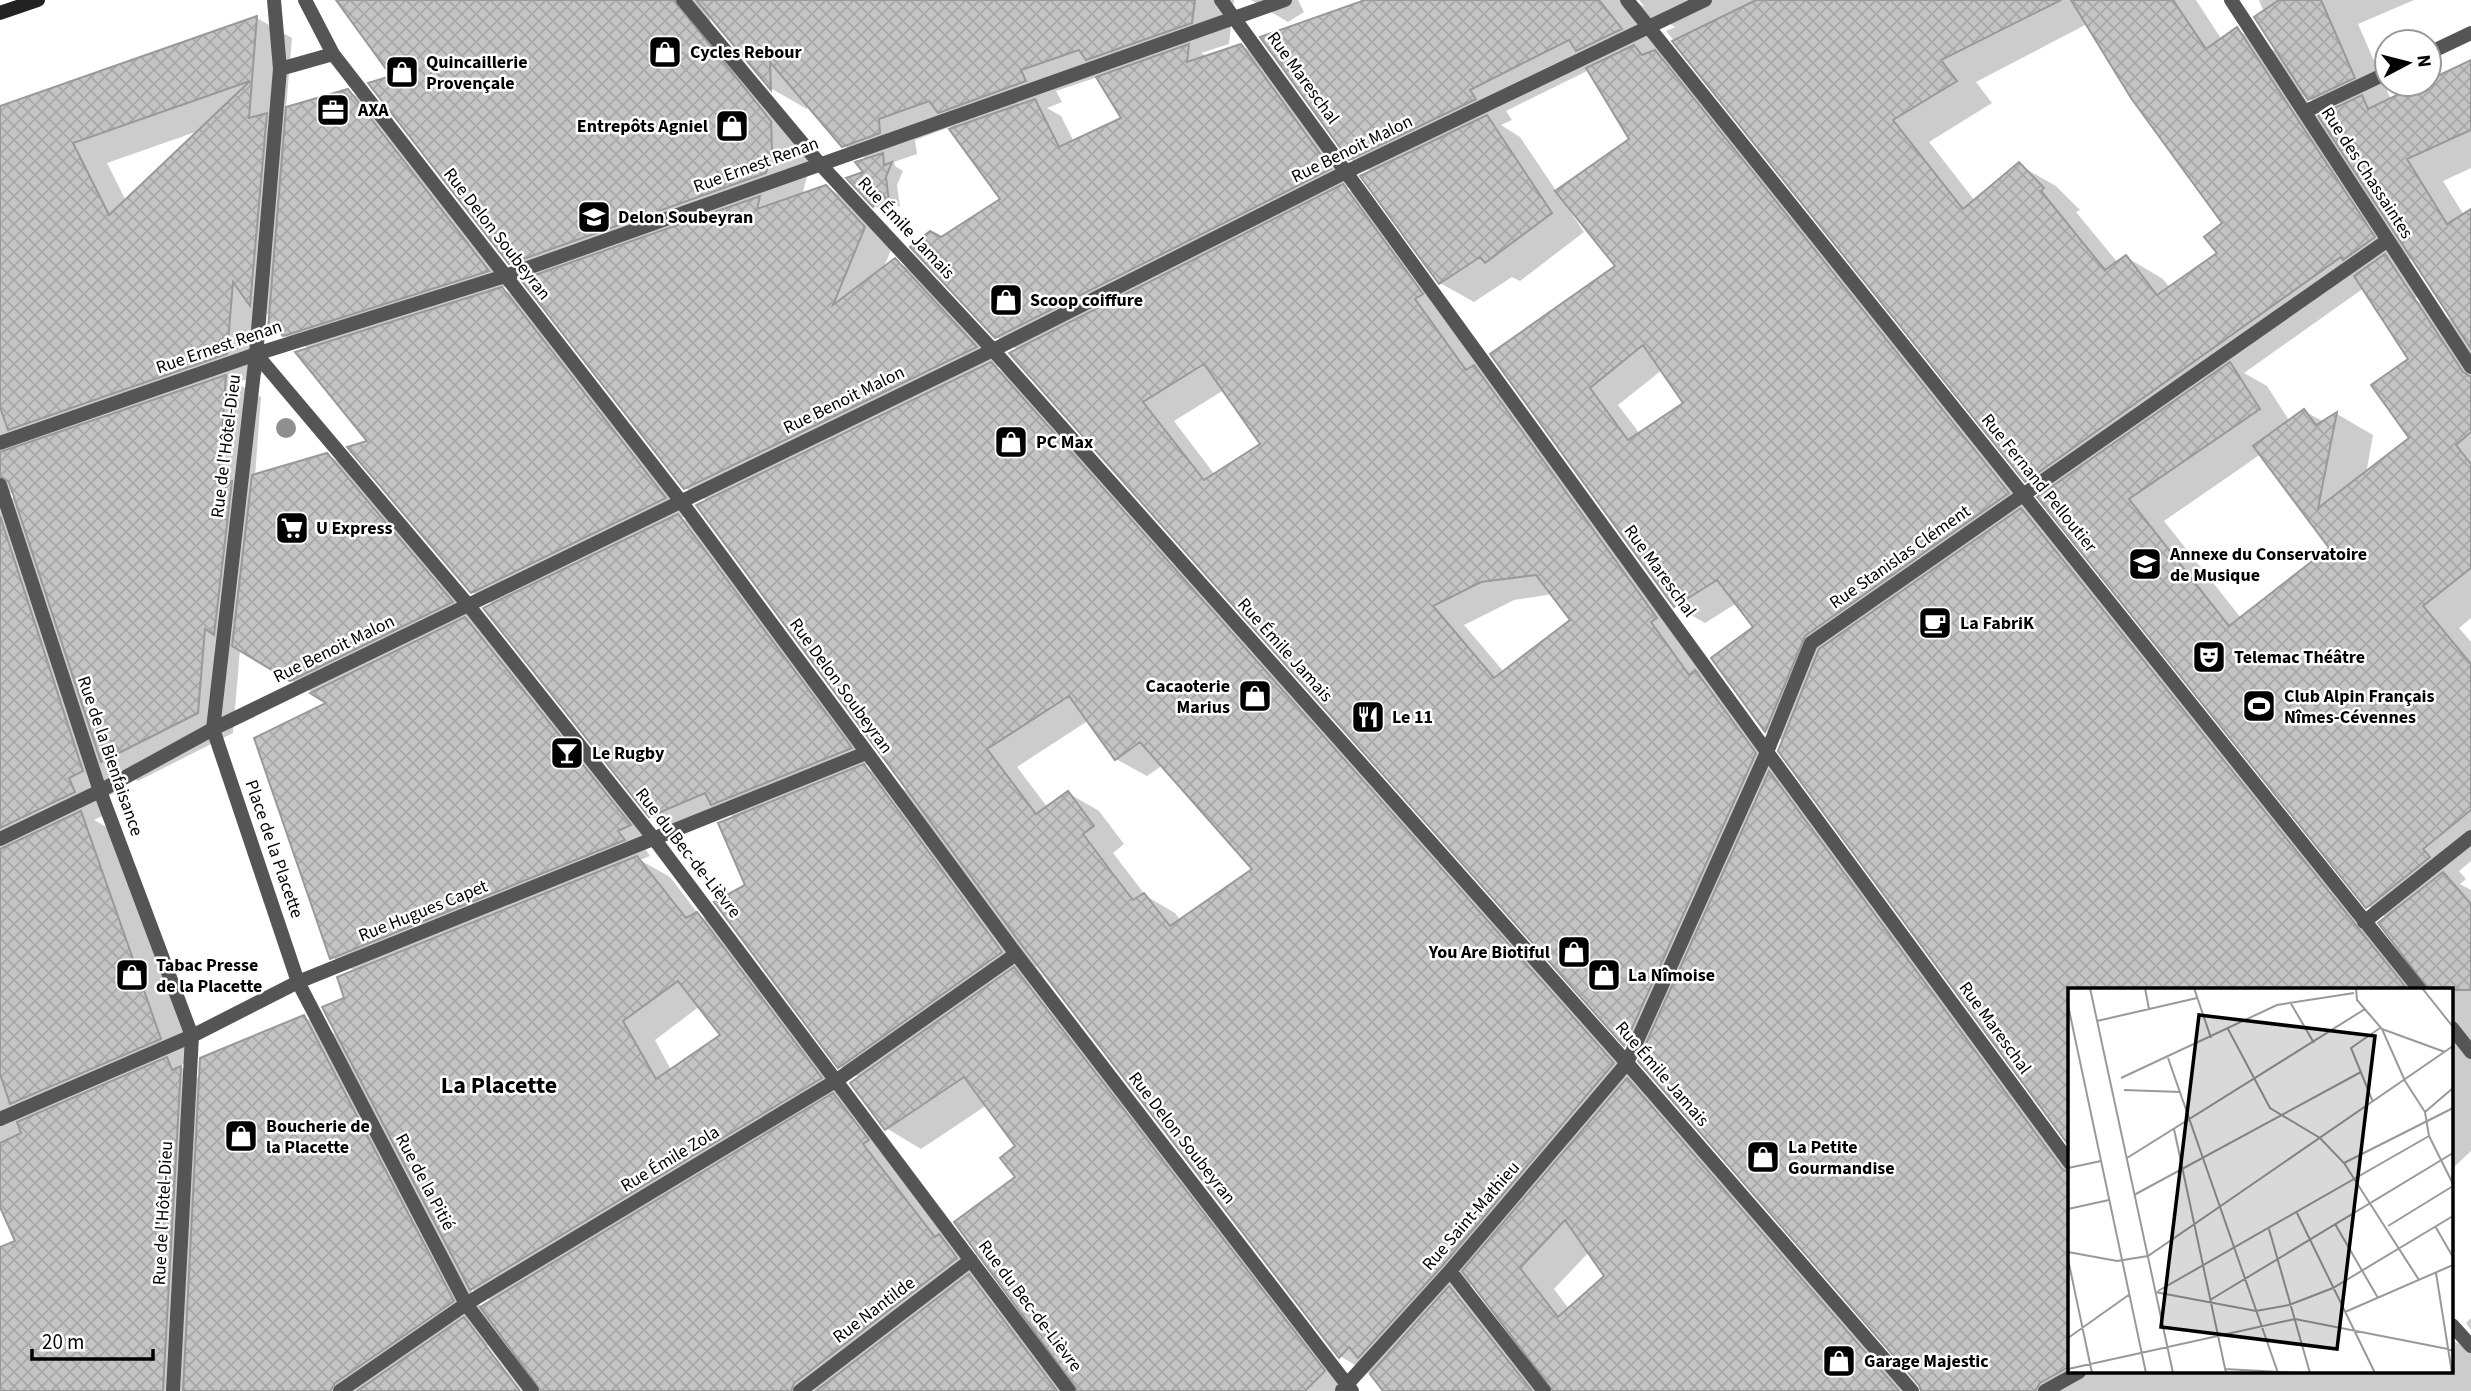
<svg xmlns="http://www.w3.org/2000/svg" width="2471" height="1391" viewBox="0 0 2471 1391" font-family="'Source Sans 3',sans-serif">
	<style>
		.shadow { fill: #0003; fill-rule: evenodd }
		.building { fill: url(#building-cross-hatch); stroke: #999; stroke-width: 2; fill-rule: evenodd }
		.lines { fill: none; stroke-linecap: round; stroke-linejoin: round }
		.street { stroke: #555; stroke-width: 14 }
		.secondary { stroke: #222; stroke-width: 14 }
		.tree { fill: #8f8f8f }
		.labels { text-anchor: middle; dominant-baseline: central; stroke-width: 5; stroke-linejoin: round; paint-order: stroke }
		.poi-label { font-size: 18px; font-weight: bold; fill: #000; stroke: #fff; text-anchor: start }
		.street-label { font-size: 18px; fill: #000; stroke: #fff }
		.district-label { font-size: 24px; font-weight: bold; fill: #000; stroke: #fff }
		.inset-road { fill: none; stroke: #999; stroke-width: 2 }
		.view { fill: #000; fill-opacity: 0.15; stroke: #000; stroke-width: 3.5 }
		.inset-edge { fill: none; stroke: #000; stroke-width: 3.5 }
	</style>
	<defs>
		<pattern id="building-cross-hatch" width="8" height="8" patternUnits="userSpaceOnUse" patternTransform="scale(1.75)"><rect width="8" height="8" fill="#c4c4c4"/><path d="M0 0l8 8M0 8l8-8" fill="none" stroke="#a7a7a7"/></pattern>
	</defs>
	<rect width="100%" height="100%" fill="#fff"/>
	<path class="shadow" d="M338,0H1234L1229,44L1201,53L1208,57L1241,45L1267,61L1357,184L1347,189L1375,205L2070,1154V1372H2452V1340L2471,1351V1391H1922L1921,1384L1643,1054L1625,1044L1011,353L1019,350L996,337L941,239L1002,199L950,127L915,140L917,154L894,162L895,166L903,171L897,185L900,207L890,201L886,212L874,206L849,179L866,173L868,160L843,145L807,103V109L772,89L709,14L712,29L808,143V173L802,195L826,187L855,204L893,245L883,269L895,261L924,277L1004,364L997,368L1022,382L1915,1391H1553V1385L1473,1282L1462,1295L1550,1391H1385L1370,1374L1340,1356L1039,965L1036,967L1043,976L1035,982L1358,1391H1079L1018,1178V1146L987,1105L921,1149L886,1128L860,1078L839,1066L747,886L736,818L720,809L674,829L650,816L495,605L472,592L310,349L270,328L271,316L267,314L262,374L236,383L261,397L255,476L327,455L364,476L657,841L644,847L650,856L640,860L670,877L700,916L729,933L1076,1391H542L481,1309L538,1391H522L488,1346H484L518,1391H0V1249L17,1242L0,1203V491L16,500V496L0,487V107L257,18L292,38L286,109L348,91L373,105L513,285L501,288L529,304L691,513L682,518L701,529L873,762L863,766L912,794L708,501L685,488L535,277L510,263L394,77ZM1098,77L1124,119L1074,142L1061,116L1047,108L1062,102L1056,91ZM201,130L126,201L107,163ZM1224,390L1262,444L1215,475L1174,421ZM1553,594L1572,620L1504,672L1464,625L1514,600ZM240,649L330,703L332,957L355,971L346,999L340,1037L304,1017L201,1079L179,1066L196,1059L117,833L94,820L109,813L104,798L118,791L110,765L138,781L233,733ZM1089,720L1116,759L1147,776L1163,765L1255,869L1181,921L1175,913L1146,896L1113,853L1124,844L1099,811L1068,793L1048,808L1017,767ZM700,1006L722,1035L671,1070L655,1040ZM1589,1252L1606,1276L1569,1309L1554,1289ZM471,1289L492,1301L481,1308Z
		M1251,0H1298L1304,12L1288,22Z
		M1361,0H1632L1645,7L1639,0H2196L2222,40L2238,30L2280,54L2259,0H2414L2358,24L2391,100L2471,62V168L2443,181L2471,227V279L2413,257L2402,265L2425,292L2414,299L2455,322L2471,287V618L2459,628L2471,642V861L2459,871L2466,879L2460,884L2471,890V1151L2452,1169V990H2429L2430,984L2387,918L2368,906L2047,492L2026,480L1666,31L1675,27L1657,16L1654,24L2427,990H2070V1144L1780,750L1784,741L1766,731L1713,659L1755,627L1737,603L1705,623L1675,606L1492,354L1618,266L1571,208L1569,210L1584,232L1520,281L1512,277L1474,302L1440,283L1373,172L1350,159ZM2087,24L2224,223L2219,254L2170,288L2163,279L2126,257L2118,263L2076,212L2080,210L2056,186L2019,165L1975,201L1929,142L1992,103L1976,82ZM1589,70L1631,139L1557,192L1520,137L1501,125L1512,120L1506,111ZM2303,95L2332,112L2318,118ZM2364,288L2411,359L2412,438L2366,474L2373,435L2337,414L2324,422L2304,411L2290,422L2267,386L2244,373ZM1662,370L1685,403L1640,434L1618,405ZM2261,454L2331,548L2241,618L2164,521Z
		M2471,1318V1330L2466,1323Z"/>
	<path class="building" d="M336,0H674L771,121L772,152L766,173L509,264L368,83L391,76Z
		M696,0H1195L1192,23L1086,60L1079,50L1021,70L1026,81L938,113L929,101L879,119L880,133L842,147L770,62L771,90Z
		M1365,0H1599L1622,29L1576,51L1569,40L1470,90L1476,99L1349,160L1260,37Z
		M1756,0H2061L1941,60L1957,81L1893,120L1963,209L2019,162L2044,188L2041,191L2105,270L2126,255L2157,295L2217,253L2204,237L2222,223L2131,98L2071,0H2173L2206,49L2237,27L2375,237L2343,260L2341,257L2025,482L1672,41Z
		M2279,0H2321L2355,78L2308,100L2254,17Z
		M257,16L249,118L267,113L250,306L233,282L227,354L8,430L0,407V106ZM250,81L109,215L73,143Z
		M1189,44L1187,62L1241,44L1331,169L995,338L910,247L930,231L941,237L1000,199L949,129L1035,99L1059,147L1121,118L1096,77Z
		M1634,45L1642,55L1655,50L2009,493L1805,636L1765,732L1711,658L1753,627L1717,580L1674,607L1490,354L1615,266L1555,191L1629,139L1586,68ZM1643,345L1683,403L1628,440L1590,388Z
		M2471,60V130L2407,159L2447,224L2471,209V349L2318,116L2362,95L2368,109L2420,84H2429V80Z
		M348,89L489,271L283,336L275,326L268,329L286,107Z
		M1487,115L1552,213L1485,263L1480,257L1439,284L1360,176Z
		M883,153L884,165L892,162L886,177L889,202L880,192L873,207L846,178L863,172L855,162Z
		M1343,184L1423,294L1415,299L1466,370L1474,365L1657,618L1651,622L1689,675L1695,670L1756,753L1624,1046L1009,353ZM1204,364L1260,444L1204,480L1143,402ZM1536,575L1570,620L1494,678L1433,606L1481,582Z
		M826,185L865,227L833,305L895,258L977,347L684,489L521,280L760,196L757,209Z
		M2385,254L2463,372L2471,377V432L2456,445L2471,464V568L2423,606L2471,664V810L2423,849L2430,857L2366,908L2037,497L2230,362L2260,409L2129,499L2229,626L2329,548L2253,446L2304,409L2316,425L2337,412L2318,508L2409,438L2371,385L2408,359L2354,276Z
		M502,287L666,498L471,593L347,447L367,441L295,352Z
		M991,362L1614,1063L1443,1265L1358,1358L1349,1347L1339,1358L1024,948L696,505ZM1069,696L1115,760L1140,742L1252,869L1170,926L1144,893L1133,900L1113,874L1083,834L1094,826L1068,791L1036,814L987,749Z
		M226,375L218,485L232,481L214,635L205,629L198,713L101,762L9,482L0,476V452Z
		M327,453L453,602L290,681L232,646L252,475Z
		M2021,508L2408,990H2070V1147L1778,751L1819,649Z
		M678,514L852,748L711,805L705,793L649,817L483,608Z
		M0,516L83,771L69,778L75,792L0,828Z
		M465,617L631,825L618,831L625,840L330,959L254,738L326,703L310,693Z
		M864,764L1002,952L838,1068L714,902L745,885L718,823Z
		M1769,771L2062,1169L2070,1173V1366L2040,1383L2035,1391H1921L1919,1385L1638,1061Z
		M81,811L161,1039L10,1104L0,1074V849Z
		M637,856L686,918L697,912L822,1078L470,1290L322,1007L344,998L337,977ZM678,981L720,1035L656,1079L623,1021Z
		M2443,872L2471,904V990H2429L2378,923Z
		M1014,967L1325,1371L1305,1391H1078L954,1222L1015,1177L1000,1158L1015,1146L964,1077L885,1130L850,1083Z
		M304,1015L454,1301L335,1383L330,1391H183L200,1058Z
		M167,1057L172,1070L181,1066L163,1391H0V1247L15,1241L0,1207V1143L21,1133L17,1122Z
		M1627,1078L1899,1391H1553L1462,1271ZM1565,1220L1604,1276L1558,1317L1520,1268Z
		M833,1093L869,1140L863,1144L935,1237L939,1234L957,1258L794,1383L791,1391H541L480,1307Z
		M969,1274L1057,1391H816Z
		M1449,1286L1532,1391H1383L1370,1374Z
		M464,1317L520,1391H357Z"/>
	<g class="lines">
		<path class="street" d="M274,0L280,69L256,354L213,729L298,982L466,1304L532,1391
			M305,0L333,54L680,500L1016,954L1352,1391
			M683,0L819,163L993,350L1627,1063L1912,1391
			M1221,0L1767,752L2070,1163
			M1627,0L2420,990
			M2231,0L2471,367
			M2429,53L2471,33
			M280,69L333,54
			M2304,112L2387,73
			M256,354L469,606L655,840L1069,1391
			M0,443L256,354L505,276L1285,0
			M0,485L100,791L192,1036L173,1391
			M0,839L100,791L213,729L993,350L1348,171L1705,0
			M2364,922L2471,837
			M2452,1028L2471,1052
			M0,1119L192,1036L298,982L866,753
			M1450,1271L1544,1391
			M2452,1325L2471,1346
			M1342,1390L1450,1271L1627,1063L1767,752L1811,643L2388,240
			M340,1391L466,1304L837,1080L1016,954
			M800,1391L971,1260
			M2045,1391L2079,1372"/>
		<path class="secondary" d="M0,13L38,0"/>
	</g>
	<circle class="tree" cx="286" cy="428" r="10"/>
	<defs>
		<symbol id="shop-square" viewBox="-11 -11 22 22"><rect x="-9" y="-9" width="18" height="18" rx="4" fill="#000" stroke="#fff"/><path d="M-5-2.5h2.3a2.7 3.5 0 0 1 5.4 0H5L5.5 6h-11ZM-1.5-2.5h3a1.5 2.3 0 0 0-3 0Z" fill="#fff"/></symbol>
		<symbol id="office-square" viewBox="-11 -11 22 22"><rect x="-9" y="-9" width="18" height="18" rx="4" fill="#000" stroke="#fff"/><path d="M-6-3h4V-5.5h4V-3h4V5H-6ZM-1-4.5V-3h2v-1.5ZM-6 0V1H6V0Z" fill="#fff"/></symbol>
		<symbol id="school-square" viewBox="-11 -11 22 22"><rect x="-9" y="-9" width="18" height="18" rx="4" fill="#000" stroke="#fff"/><path d="M0-5L7-2L0 1L-7-2ZM-4 1L0 2.5L4 1V4Q0 6-4 4Z" fill="#fff"/></symbol>
		<symbol id="supermarket-square" viewBox="-11 -11 22 22"><rect x="-9" y="-9" width="18" height="18" rx="4" fill="#000" stroke="#fff"/><path d="M-6-5.5h2.5l.6 2H6L4.5 2H-2.5L-4.4-4H-6ZM-1.5 3.2a1.3 1.3 0 1 0 .1 0ZM3 3.2a1.3 1.3 0 1 0 .1 0Z" fill="#fff"/></symbol>
		<symbol id="cafe-square" viewBox="-11 -11 22 22"><rect x="-9" y="-9" width="18" height="18" rx="4" fill="#000" stroke="#fff"/><path d="M-5.5-4.5H6V0H3Q3 3.5 0 3.5H-2.5Q-5.5 3.5-5.5 0ZM3-3.2v2h1.7v-2ZM-6 4.5H4V6H-6Z" fill="#fff"/></symbol>
		<symbol id="theatre-square" viewBox="-11 -11 22 22"><rect x="-9" y="-9" width="18" height="18" rx="4" fill="#000" stroke="#fff"/><path d="M-5-5.5Q0-4 5-5.5V0Q5 5 0 6Q-5 5-5 0ZM-3.3-2.5H-1v1.5H-3.3ZM1-2.5H3.3v1.5H1ZM-2.8 1Q0 5.5 2.8 1Z" fill="#fff"/></symbol>
		<symbol id="stadium-square" viewBox="-11 -11 22 22"><rect x="-9" y="-9" width="18" height="18" rx="4" fill="#000" stroke="#fff"/><path d="M0-5a6.5 5 0 1 0 0 10a6.5 5 0 1 0 0-10ZM-3.5-1.8h7v3.6h-7Z" fill="#fff"/></symbol>
		<symbol id="restaurant-square" viewBox="-11 -11 22 22"><rect x="-9" y="-9" width="18" height="18" rx="4" fill="#000" stroke="#fff"/><path d="M-5-6h1v4h1v-4h1v4h1v-4h1v5L-1.5 .5V6h-2V.5L-5-1ZM5-6V6H3V1.5H1.5Q1.5-4 5-6Z" fill="#fff"/></symbol>
		<symbol id="bar-square" viewBox="-11 -11 22 22"><rect x="-9" y="-9" width="18" height="18" rx="4" fill="#000" stroke="#fff"/><path d="M-6-5H6L.8 .8V4.5H3.5V6h-7V4.5H-.8V.8Z" fill="#fff"/></symbol>
	</defs>
	<g fill-rule="evenodd">
		<use href="#shop-square" x="646" y="33" width="38" height="38"/>
		<use href="#shop-square" x="383" y="53" width="38" height="38"/>
		<use href="#office-square" x="314" y="91" width="38" height="38"/>
		<use href="#shop-square" x="713" y="107" width="38" height="38"/>
		<use href="#school-square" x="575" y="198" width="38" height="38"/>
		<use href="#shop-square" x="987" y="281" width="38" height="38"/>
		<use href="#shop-square" x="992" y="423" width="38" height="38"/>
		<use href="#supermarket-square" x="273" y="509" width="38" height="38"/>
		<use href="#school-square" x="2126" y="545" width="38" height="38"/>
		<use href="#cafe-square" x="1916" y="604" width="38" height="38"/>
		<use href="#theatre-square" x="2190" y="638" width="38" height="38"/>
		<use href="#shop-square" x="1236" y="677" width="38" height="38"/>
		<use href="#stadium-square" x="2240" y="687" width="38" height="38"/>
		<use href="#restaurant-square" x="1349" y="698" width="38" height="38"/>
		<use href="#bar-square" x="548" y="734" width="38" height="38"/>
		<use href="#shop-square" x="1555" y="933" width="38" height="38"/>
		<use href="#shop-square" x="113" y="956" width="38" height="38"/>
		<use href="#shop-square" x="1585" y="956" width="38" height="38"/>
		<use href="#shop-square" x="222" y="1117" width="38" height="38"/>
		<use href="#shop-square" x="1744" y="1138" width="38" height="38"/>
		<use href="#shop-square" x="1820" y="1342" width="38" height="38"/>
	</g>
	<g class="labels">
		<g class="poi-label">
			<text x="690" y="52">Cycles Rebour</text>
			<text x="426" y="62">Quincaillerie<tspan x="426" dy="21">Provençale</tspan></text>
			<text x="358" y="110">AXA</text>
			<text x="708" y="126" text-anchor="end">Entrepôts Agniel</text>
			<text x="618" y="217">Delon Soubeyran</text>
			<text x="1030" y="300">Scoop coiffure</text>
			<text x="1036" y="442">PC Max</text>
			<text x="316" y="528">U Express</text>
			<text x="2170" y="554">Annexe du Conservatoire<tspan x="2170" dy="21">de Musique</tspan></text>
			<text x="1960" y="623">La FabriK</text>
			<text x="2234" y="657">Telemac Théâtre</text>
			<text x="1230" y="686" text-anchor="end">Cacaoterie<tspan x="1230" dy="21">Marius</tspan></text>
			<text x="2284" y="696">Club Alpin Français<tspan x="2284" dy="21">Nîmes-Cévennes</tspan></text>
			<text x="1392" y="717">Le 11</text>
			<text x="592" y="753">Le Rugby</text>
			<text x="1550" y="952" text-anchor="end">You Are Biotiful</text>
			<text x="156" y="965">Tabac Presse<tspan x="156" dy="21">de la Placette</tspan></text>
			<text x="1628" y="975">La Nîmoise</text>
			<text x="266" y="1126">Boucherie de<tspan x="266" dy="21">la Placette</tspan></text>
			<text x="1788" y="1147">La Petite<tspan x="1788" dy="21">Gourmandise</tspan></text>
			<text x="1864" y="1361">Garage Majestic</text>
		</g>
		<g class="street-label">
			<text transform="translate(1303 78) rotate(54)">Rue Mareschal</text>
			<text transform="translate(1352 149) rotate(-26)">Rue Benoit Malon</text>
			<text transform="translate(756 165) rotate(-20)">Rue Ernest Renan</text>
			<text transform="translate(2367 173) rotate(57)">Rue des Chassaintes</text>
			<text transform="translate(906 228) rotate(47)">Rue Émile Jamais</text>
			<text transform="translate(497 234) rotate(52)">Rue Delon Soubeyran</text>
			<text transform="translate(219 347) rotate(-19)">Rue Ernest Renan</text>
			<text transform="translate(844 400) rotate(-26)">Rue Benoit Malon</text>
			<text transform="translate(226 446) rotate(-83)">Rue de l'Hôtel-Dieu</text>
			<text transform="translate(2039 483) rotate(51)">Rue Fernand Pelloutier</text>
			<text transform="translate(1900 557) rotate(-35)">Rue Stanislas Clément</text>
			<text transform="translate(1660 571) rotate(54)">Rue Mareschal</text>
			<text transform="translate(334 649) rotate(-26)">Rue Benoit Malon</text>
			<text transform="translate(1285 650) rotate(48)">Rue Émile Jamais</text>
			<text transform="translate(841 686) rotate(54)">Rue Delon Soubeyran</text>
			<text transform="translate(110 756) rotate(71)">Rue de la Bienfaisance</text>
			<text transform="translate(274 849) rotate(71)">Place de la Placette</text>
			<text transform="translate(688 853) rotate(52)">Rue du Bec-de-Lièvre</text>
			<text transform="translate(423 911) rotate(-22)">Rue Hugues Capet</text>
			<text transform="translate(1995 1028) rotate(54)">Rue Mareschal</text>
			<text transform="translate(1662 1074) rotate(49)">Rue Émile Jamais</text>
			<text transform="translate(1182 1138) rotate(52)">Rue Delon Soubeyran</text>
			<text transform="translate(670 1159) rotate(-31)">Rue Émile Zola</text>
			<text transform="translate(425 1182) rotate(62)">Rue de la Pitié</text>
			<text transform="translate(163 1213) rotate(-87)">Rue de l'Hôtel-Dieu</text>
			<text transform="translate(1471 1216) rotate(-49)">Rue Saint-Mathieu</text>
			<text transform="translate(1030 1306) rotate(53)">Rue du Bec-de-Lièvre</text>
			<text transform="translate(874 1310) rotate(-37)">Rue Nantilde</text>
		</g>
		<g class="district-label">
			<text x="499" y="1085">La Placette</text>
		</g>
	</g>
	<g transform="translate(2068 988)">
		<rect width="385" height="385" fill="#fff"/>
		<path class="inset-road" d="M22,0L105,385M77,0L81,21M126,0L143,50M288,0L289,12L314,41L337,93L357,124L361,148L385,196M354,0L385,39M222,14L246,55M0,17L78,385M29,33L129,10M160,41L202,120L252,150L276,175L351,292M314,41L377,64M100,70L210,385M53,90L209,17L286,5M56,102L112,104M305,114L283,60L312,40M357,124L385,100M106,141L158,385M59,170L297,21M276,175L385,120M0,180L33,173M66,207L293,84M0,221L41,212M229,225L307,385M267,236L310,310M320,238L385,198M367,238L385,269M201,241L242,385M0,264L49,273L80,268L385,58M0,271L24,385M368,285L384,385M90,303L361,148M87,304L188,323L221,317L265,300L385,228M142,312L385,165M277,324L385,277M0,350L62,306M0,381L227,331L385,362M157,381L228,385"/>
		<path class="view" d="M131,27L307,48L269,361L93,339Z"/>
		<rect width="385" height="385" class="inset-edge"/>
	</g>
	<g transform="translate(2408 63) rotate(83)"><circle r="33" fill="#ffffff" stroke="#999999" stroke-width="2"/>
	<path d="M0-5L12 26L0 18L-12 26Z" fill="#000000"/>
	<text y="-10" font-size="19" font-weight="bold" text-anchor="middle" fill="#000000">N</text>
	</g>
	<path d="M32 1349v10h121v-10" fill="none" stroke="#000000" stroke-width="3.5"/>
	<text x="42" y="1349" font-size="21" fill="#000000" stroke="#ffffff" stroke-width="5" paint-order="stroke">20 m</text>
</svg>
